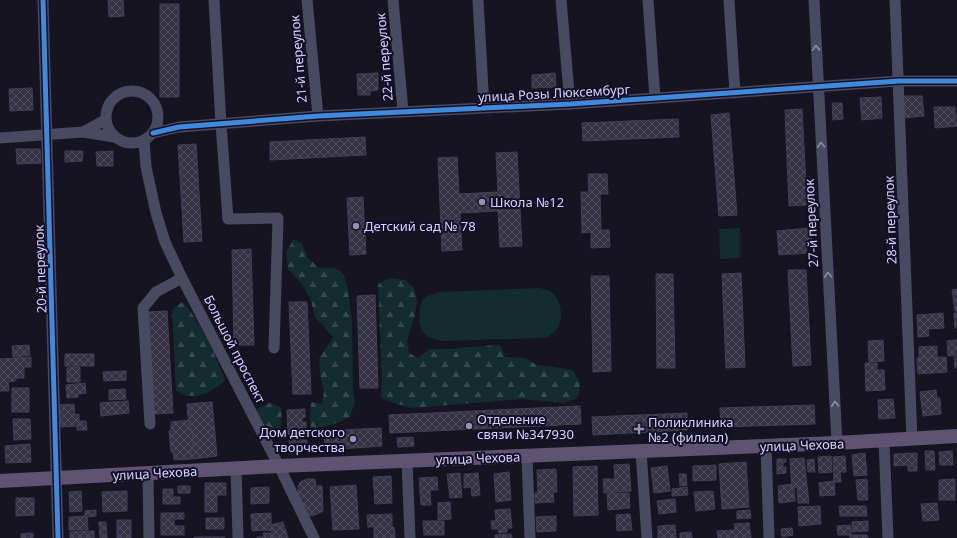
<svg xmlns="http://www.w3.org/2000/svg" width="957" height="538" viewBox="0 0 957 538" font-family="'Noto Sans',sans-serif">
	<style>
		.forest { fill: url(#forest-firs) }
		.pitch { fill: #132c2d }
		.building { fill: url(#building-cross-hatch); stroke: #433f54 }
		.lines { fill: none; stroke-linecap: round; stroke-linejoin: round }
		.minor { stroke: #4a4962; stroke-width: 11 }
		.major { stroke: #5e5373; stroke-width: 14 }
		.cycleway-casing { stroke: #130f26; stroke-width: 8 }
		.cycleway { stroke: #408adc; stroke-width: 5 }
		.oneway { stroke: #928eb0 }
		.poi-dot { fill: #9591b1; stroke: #130f26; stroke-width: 1.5 }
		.labels { text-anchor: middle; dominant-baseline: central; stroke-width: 4; stroke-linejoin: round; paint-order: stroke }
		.street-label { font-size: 13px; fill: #d9d4ff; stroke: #130f26 }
		.poi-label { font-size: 13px; fill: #d9d4ff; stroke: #130f26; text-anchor: start }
	</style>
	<defs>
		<pattern id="forest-firs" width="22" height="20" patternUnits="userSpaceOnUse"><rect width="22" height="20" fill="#132c2d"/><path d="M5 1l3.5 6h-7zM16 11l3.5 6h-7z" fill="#354a4c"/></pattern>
		<pattern id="building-cross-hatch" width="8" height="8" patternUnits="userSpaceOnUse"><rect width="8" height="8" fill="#343243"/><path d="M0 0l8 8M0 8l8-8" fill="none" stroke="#514f5f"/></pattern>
	</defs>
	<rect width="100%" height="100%" fill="#161421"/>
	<path class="forest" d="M294,239L302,244L308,258L319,268H334L341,271L345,279L348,290L352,321L353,390L355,402L350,417C337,423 326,428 311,428L310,421L311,402L322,404L324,392L320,375L319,359L333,337L315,317L311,301L302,284L288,269L286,252Z
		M390,278L405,280L414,288L417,302L415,315L407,341L409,353L418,358L429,349H451L468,347L500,345L505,357L525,358L537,365L568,369L573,371L580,382L579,394L576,399L562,403L522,399L412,408L391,402L381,397L382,379L378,284Z
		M182,302C195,312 220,363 225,380C216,390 202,397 188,396C184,396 180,392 176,391L172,310Z
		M270,403L282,408L281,424L279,433L268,435L257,409Z"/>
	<path class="pitch" d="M740,228V258L720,259L719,229Z
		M539,288C542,289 546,289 548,290C564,298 566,327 550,335C548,337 544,337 541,338L440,341C435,339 427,337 423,332C418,326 418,305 424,299C428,295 434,294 439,292Z"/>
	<path class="building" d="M108,0H123L124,16L109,17Z
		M160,4H179V97H160Z
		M378,73V90L370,91V95H358L357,74Z
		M555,73L556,87L532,88V75Z
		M32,88L33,110L10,111L9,89Z
		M902,96H922L924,116L903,118Z
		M881,97L882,118L862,120L860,98Z
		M832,103H842L843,119L833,120Z
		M934,107H955L957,126L935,128Z
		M802,109L807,205L789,206L785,110Z
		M729,113L737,215L719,216L711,115Z
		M678,119L679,137L583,141L582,123Z
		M365,137L366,155L270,160V142Z
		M196,144L202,241L184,242L178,145Z
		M16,149H40L41,163L17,164Z
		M65,151H83L82,161L65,162Z
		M113,151V166H97L96,152Z
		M517,152L522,246L500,247L498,211L460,213L462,250L442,251L438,158L457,157L459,194L498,192L496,153Z
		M588,174H607L608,194H600L601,230H609L610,247L591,248V232L582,233L581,192H589Z
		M363,197L366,254L350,255L347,198Z
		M810,228L812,246H806L807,253L779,255L777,231Z
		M251,249L254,345H234L232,250Z
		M788,270H806L811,365L793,366Z
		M741,273L745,367L726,368L722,274Z
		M656,274H673L675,368H657Z
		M591,276H609L611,371L593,372Z
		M957,289V311H955L952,290Z
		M375,295L378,388H360L357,296Z
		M289,302H307L311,394H293Z
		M167,311L173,413L154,414L149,312Z
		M943,313L944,328L928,329L929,336L918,337L917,315Z
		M954,313H957V328H955Z
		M883,340L884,361L869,362L868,341Z
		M957,340V355L948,356L947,341Z
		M29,345L30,355L13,357L12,346Z
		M937,346V357L919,358V347Z
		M65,354H94V366H65Z
		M31,357V367H24V378H17L15,381L8,382L9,391H0V359Z
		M946,357L947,372L918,374L917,358Z
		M954,357H957V368H955Z
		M865,363H877V370H884L885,390L866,391Z
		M80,367V382H67V368Z
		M126,371V380L104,381L103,372Z
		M85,383L86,393L78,394V397L67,398L66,385Z
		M12,388H29V412H12Z
		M125,389L126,399L109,400V390Z
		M936,390L937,398H940L941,414L923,416L920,392Z
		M893,399L895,418L879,419L878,400Z
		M128,401L129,413L101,416L100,403Z
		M212,402L217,456L191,459L190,451H193L192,429H189L187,404Z
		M74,404L75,415L79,414V421H86L87,430H77V426L61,427L59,405Z
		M814,405L815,424L721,427L720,408Z
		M580,406L581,424L390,433L389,415Z
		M305,409V417L302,418V422H306V433L288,435L287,410Z
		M687,413V430L593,435L592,417Z
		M13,419H30L31,439L14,440Z
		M189,420V429H192L193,451H190L191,459L174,460L173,452H171L169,431H171V422Z
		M381,428L382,446L325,450L324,431Z
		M413,437L414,446L398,447L397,438Z
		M289,440H307V449H289Z
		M30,444L31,462L6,463L5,446Z
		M925,451H934L935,470H926Z
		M952,451L953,465H940L939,452Z
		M865,453L867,475L854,476L852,455Z
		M917,453V471H908V465L894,466V454Z
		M831,456L832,472L819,473L818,457Z
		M845,456L846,472H840L841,482H834L833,457Z
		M804,458L809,503H798L797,487L792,488L790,459Z
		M777,459H786V462L783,463V467H786V473L777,474Z
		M814,459L815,472H808L807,460Z
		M746,462L749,507L722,509L719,464Z
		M629,464L631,491L604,493L603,479H615L614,465Z
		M716,465V480L693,481V466Z
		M597,466L598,515L574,516L573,467Z
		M667,466L670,491L654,493L651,468Z
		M556,469L557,492H553L554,502L535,503V493L538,492L537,470Z
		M509,472L511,500L496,502L494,474Z
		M460,473L462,497L450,498L447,474Z
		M478,473L480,495L472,496L471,487L464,488V474Z
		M679,474H686L687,485L680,486Z
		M391,476L392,503L375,504L373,477Z
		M437,477L438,490H430L431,505H421L419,478Z
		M307,479H315L316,486H322L323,511L315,515L308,516L299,496L298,487L300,482Z
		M867,479L868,500H858L856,480Z
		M955,479V500H939V480Z
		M834,481L835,495L820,496L819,483Z
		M205,483H226V495H205Z
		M792,484V488L794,487L795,501L779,503L778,486Z
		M356,485L359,529L333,530L330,487Z
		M178,486H190V493H178Z
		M269,487V503L251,504V488Z
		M687,487L688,495L672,496V489Z
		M163,489H173V497H180V504H163Z
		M81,491L82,511L70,512L69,492Z
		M127,491V511L103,512L102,492Z
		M713,491L715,509L696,511L694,492Z
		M629,493L630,508L608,510L607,494Z
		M205,495H217V512H205Z
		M16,498H34V515L16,516Z
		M675,499L676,512L659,514L657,501Z
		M450,502L451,519L438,520V503Z
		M937,503L939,520L923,521L921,504Z
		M820,506L821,524L799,526L798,507Z
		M839,506H866L867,516H840Z
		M510,509L511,519L496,521L495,510Z
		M96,510V516L87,517L88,530H69V517L85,516V511Z
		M750,510L751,518L737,519V511Z
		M161,513H184V519H174V526H184V535H161Z
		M271,513V526H266L267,530L252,531L251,514Z
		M392,514V526L368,527L367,515Z
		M630,514L632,530L617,531L616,515Z
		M556,516V531L537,532L536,517Z
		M206,518H224V529H206Z
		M511,519L512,528H507V532L499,533L498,529H492L491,521Z
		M117,520H131V538H117Z
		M423,521H444V535H424Z
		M868,521V531L852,532V522Z
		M99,522H106L107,538H100Z
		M283,522L288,538H275L272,531L267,530L266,526Z
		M749,523L751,538H718L717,531L735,530L734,524Z
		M675,525L676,538H658V526Z
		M850,525L851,535H838L837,526Z
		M374,527H394L395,538H374Z
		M792,528L793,535L782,537L781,529Z
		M94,531V538H70V532Z
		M691,532L692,538H680V533Z
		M33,533V538H21V534Z
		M263,533H273L275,538H257V537H264Z
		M511,534L512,538H495V535Z
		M850,535H867L868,538H850Z
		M194,537H225V538H194Z"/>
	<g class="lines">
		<path class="minor" d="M43,0L58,538
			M214,0L221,124L228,219L278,218L274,348
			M307,0L318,116
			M393,0L403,111
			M478,0L484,107
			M561,0L570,104
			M648,0L655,98
			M729,0L735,93
			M814,0L837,443
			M895,0L912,439
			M106 117a26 26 0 1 1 52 0a26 26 0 1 1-52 0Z
			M83,132L105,120
			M153,133L179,127L318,116L570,104L899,81H957
			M0,138L83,132L114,137
			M144,141L146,167L156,213L165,242L182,278L279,466L314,538
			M150,424L143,308L156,292L182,278
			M884,441L888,538
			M766,446L769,538
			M641,451L647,538
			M527,456L530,538
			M407,460L410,538
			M236,468L238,538
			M148,473L149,538"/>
		<path class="major" d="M0,481L279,466L837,443L957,436"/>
		<defs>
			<path id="cycleway" d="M43,0L58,538
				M153,133L179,127L318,116L570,104L899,81H957"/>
		</defs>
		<use href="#cycleway" class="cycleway-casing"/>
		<use href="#cycleway" class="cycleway"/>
	</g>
	<defs><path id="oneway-chevron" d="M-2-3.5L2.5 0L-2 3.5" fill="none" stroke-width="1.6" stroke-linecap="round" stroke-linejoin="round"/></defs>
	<g class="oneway">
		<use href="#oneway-chevron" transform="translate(816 48) rotate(-92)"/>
		<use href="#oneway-chevron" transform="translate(821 145) rotate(-93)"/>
		<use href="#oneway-chevron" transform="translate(828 275) rotate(-93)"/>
		<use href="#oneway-chevron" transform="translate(835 404) rotate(-93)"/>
	</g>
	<g class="poi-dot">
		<circle cx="482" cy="202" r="4"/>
		<circle cx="356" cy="226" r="4"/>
		<circle cx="469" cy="426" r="4"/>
		<path d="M637 423h4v4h4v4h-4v4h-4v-4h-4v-4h4z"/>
		<circle cx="353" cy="439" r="4"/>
	</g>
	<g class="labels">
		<g class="street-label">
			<text transform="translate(384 57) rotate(-95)">22-й переулок</text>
			<text transform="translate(298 59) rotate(-95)">21-й переулок</text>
			<text transform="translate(554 93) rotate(-3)">улица Розы Люксембург</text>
			<text transform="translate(890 220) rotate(-92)">28-й переулок</text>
			<text transform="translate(811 223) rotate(-93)">27-й переулок</text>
			<text transform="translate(40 269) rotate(-92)">20-й переулок</text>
			<text transform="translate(235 349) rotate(63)">Большой проспект</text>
			<text transform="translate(802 445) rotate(-2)">улица Чехова</text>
			<text transform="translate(478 458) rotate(-2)">улица Чехова</text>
			<text transform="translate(155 473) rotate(-3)">улица Чехова</text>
		</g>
		<g class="poi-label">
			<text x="490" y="202">Школа №12</text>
			<text x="364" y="226">Детский сад № 78</text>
			<text x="477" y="419">Отделение<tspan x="477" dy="15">связи №347930</tspan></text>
			<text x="648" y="422">Поликлиника<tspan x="648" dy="15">№2 (филиал)</tspan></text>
			<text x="345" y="432" text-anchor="end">Дом детского<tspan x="345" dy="15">творчества</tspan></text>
		</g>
	</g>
</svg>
